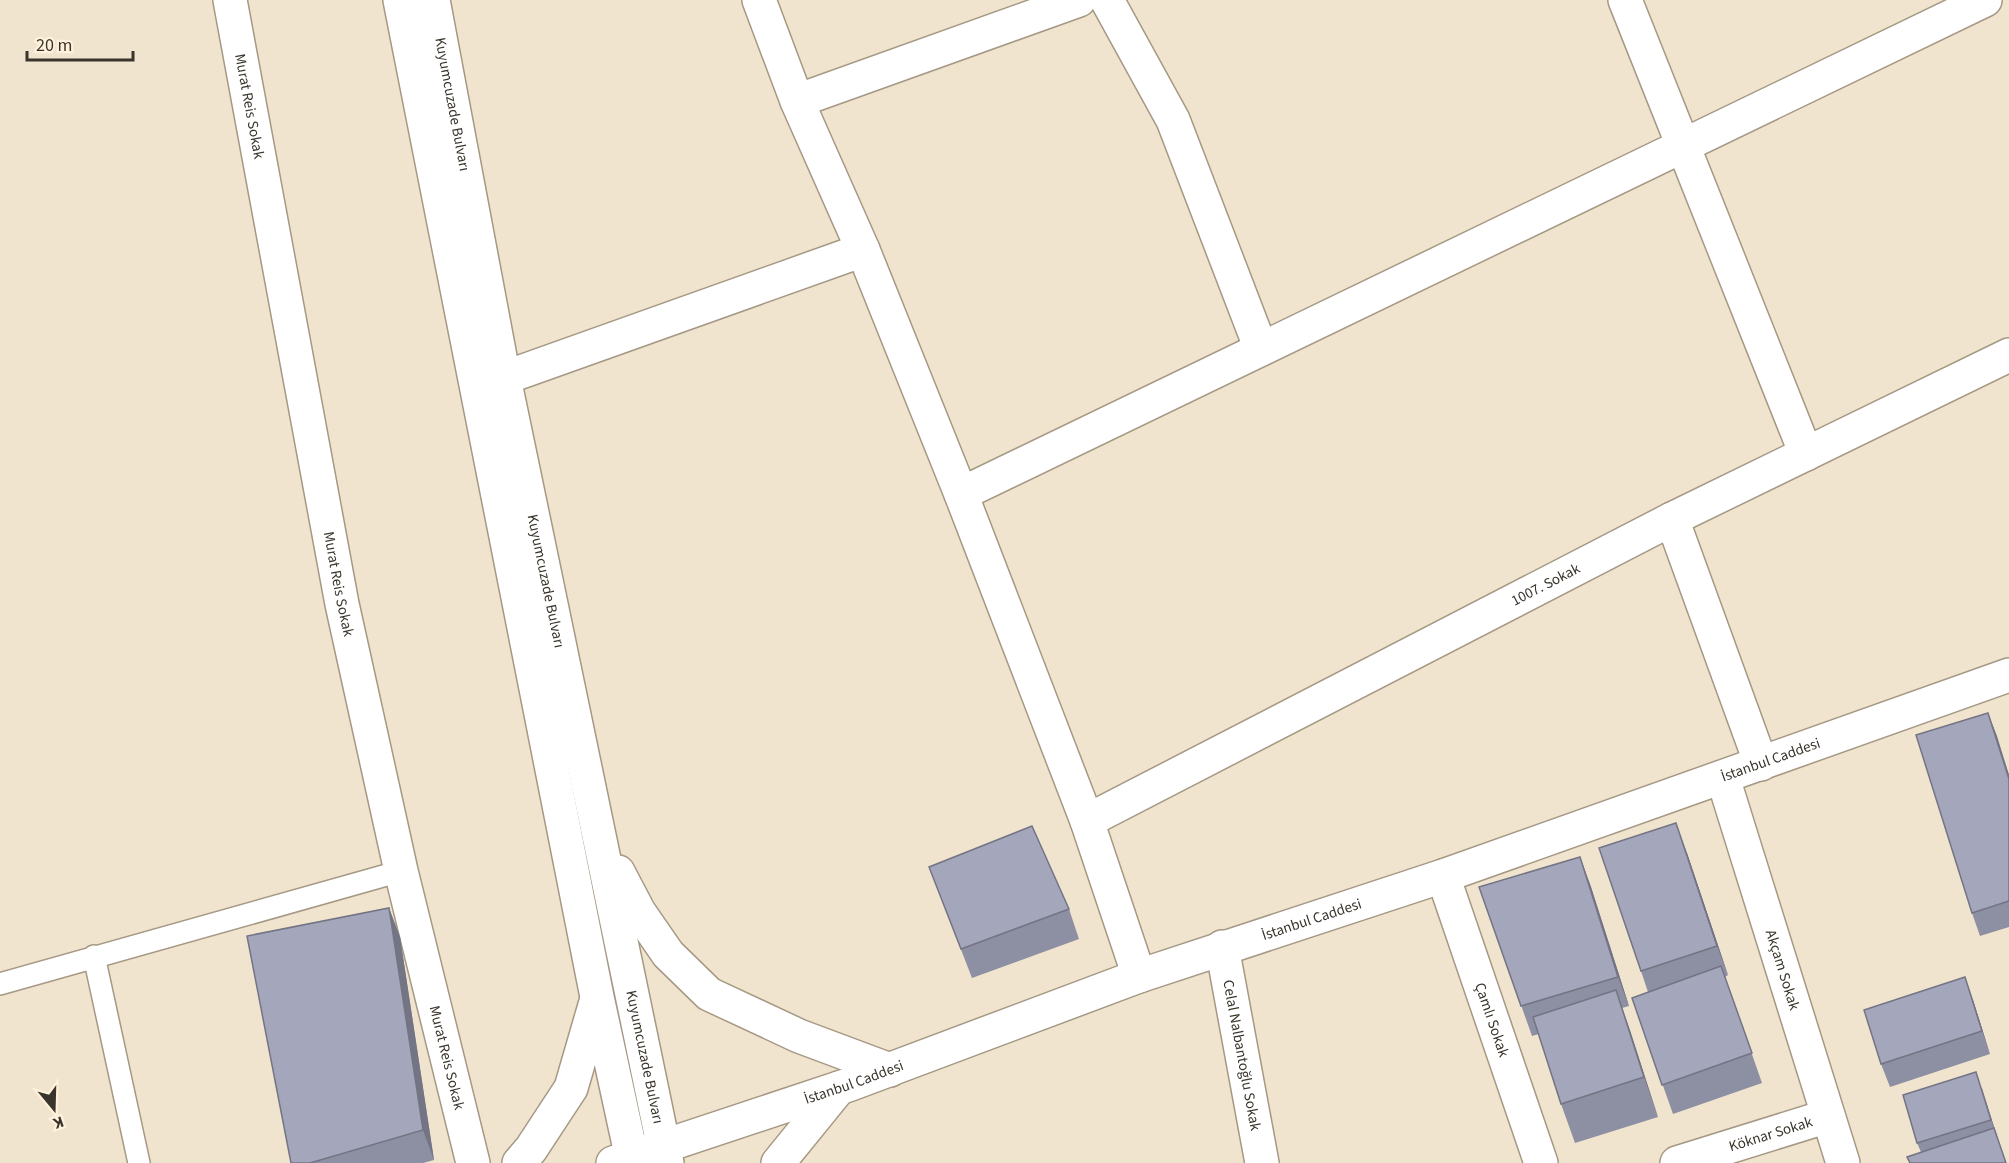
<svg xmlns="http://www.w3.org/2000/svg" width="2009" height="1163" viewBox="0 0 2009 1163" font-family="'Source Sans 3',sans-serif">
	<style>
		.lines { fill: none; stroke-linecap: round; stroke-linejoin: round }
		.lane-casing { stroke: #a59884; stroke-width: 24 }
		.street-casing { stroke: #a59884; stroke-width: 36 }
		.secondary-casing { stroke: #a59884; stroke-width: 36 }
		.lane { stroke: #fff; stroke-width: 21 }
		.street { stroke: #fff; stroke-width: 33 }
		.secondary { stroke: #fff; stroke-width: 33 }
		.wall { fill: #8d8fa2 }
		.shaded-wall { fill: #737484 }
		.building { fill: #a4a6bc; stroke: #737484; stroke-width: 1.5 }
		.labels { text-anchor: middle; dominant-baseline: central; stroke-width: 4.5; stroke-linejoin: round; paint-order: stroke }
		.street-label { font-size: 15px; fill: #3a352c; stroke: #fff1db }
	</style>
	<rect width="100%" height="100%" fill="#f1e4ce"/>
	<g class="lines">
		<defs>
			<path id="lane" d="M94,956L139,1163
				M0,984L401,871"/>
			<g id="street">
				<path id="s1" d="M230,0L342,604L401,871L473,1163"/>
				<path d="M759,0L797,101L863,250L961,494L1087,821L1139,976"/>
				<path d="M1107,0L1173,120L1261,349"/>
				<path d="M1625,0L1806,454"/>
				<path d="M797,101L1079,0"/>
				<path d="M504,378L863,250"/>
				<path d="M961,494L1985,0"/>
				<path d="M1672,519L1761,764"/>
				<path id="s2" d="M1723,778L1843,1163"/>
				<path id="s3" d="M1087,821L1672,519L2009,355"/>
				<path id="s4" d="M1443,876L1541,1163"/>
				<path id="s5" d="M1222,947L1262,1163"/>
				<path id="s6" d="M1677,1163L1828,1116"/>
			</g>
			<g id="secondary">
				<path d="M400,0L597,997L633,1163"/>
				<path id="s7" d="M433,0L504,378L667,1163"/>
				<path d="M618,872L639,912L668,954L709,994L799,1036L890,1070"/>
				<path d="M519,1163L531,1149L571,1088L596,1002"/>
				<path id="s8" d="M613,1163L851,1084L1139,976L1443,876L2009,675"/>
				<path d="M778,1163L839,1088"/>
			</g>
		</defs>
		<use href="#lane" class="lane-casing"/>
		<use href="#street" class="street-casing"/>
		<use href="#secondary" class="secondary-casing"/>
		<use href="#lane" class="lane"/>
		<use href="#street" class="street"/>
		<use href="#secondary" class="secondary"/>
	</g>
	<path class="wall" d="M1988,713L2009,775V927L1980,936L1972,913Z
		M1687,853L1728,975L1725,977L1762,1083L1673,1114L1632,998L1648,992L1641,971Z
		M1580,857L1591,887L1629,1006L1622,1008L1658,1117L1575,1143L1561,1104L1539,1034L1532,1036L1479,887Z
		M929,867L1069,909L1079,939L972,978Z
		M389,908L400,937L434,1160L423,1163H291Z
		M1973,1000L1990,1054L1890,1087L1881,1064Z
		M1982,1088L1996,1133L2006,1163H1910L1921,1152L1917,1143Z"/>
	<path class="shaded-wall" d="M1988,713L1997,736L2009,775V779Z
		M1676,823L1687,853L1728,975L1717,946Z
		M1580,857L1591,887L1629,1006L1618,977Z
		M389,908L400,937L434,1160L423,1130Z
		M1965,977L1973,1000L1990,1054L1982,1031Z
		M1616,990L1630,1030L1658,1117L1644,1077Z
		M1976,1072L1996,1133L2006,1163L1991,1120Z"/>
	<path class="building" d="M1988,713L2009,779V901L1972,913L1916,735Z
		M1676,823L1717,946L1641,971L1599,848Z
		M1032,826L1069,909L961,949L929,867Z
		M1580,857L1618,977L1521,1006L1479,887Z
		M389,908L423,1130L310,1163H291L247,936Z
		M1721,966L1752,1053L1662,1085L1632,998Z
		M1965,977L1982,1031L1881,1064L1864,1010Z
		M1616,990L1644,1077L1561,1104L1533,1017Z
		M1976,1072L1991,1120L1917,1143L1903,1095Z
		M1994,1128L2006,1163H1910L1907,1157Z"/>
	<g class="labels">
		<g class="street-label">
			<text stroke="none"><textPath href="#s7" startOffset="106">Kuyumcuzade Bulvarı</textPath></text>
			<text stroke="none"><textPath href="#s1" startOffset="108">Murat Reis Sokak</textPath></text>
			<text stroke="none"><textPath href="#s7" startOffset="592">Kuyumcuzade Bulvarı</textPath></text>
			<text stroke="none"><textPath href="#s1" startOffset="594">Murat Reis Sokak</textPath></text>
			<text stroke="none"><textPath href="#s3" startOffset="516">1007. Sokak</textPath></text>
			<text stroke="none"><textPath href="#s8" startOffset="1226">İstanbul Caddesi</textPath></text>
			<text stroke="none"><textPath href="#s8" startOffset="740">İstanbul Caddesi</textPath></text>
			<text stroke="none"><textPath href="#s2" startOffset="201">Akçam Sokak</textPath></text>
			<text stroke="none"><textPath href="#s4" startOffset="152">Çamlı Sokak</textPath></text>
			<text stroke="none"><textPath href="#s5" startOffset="110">Celal Nalbantoğlu Sokak</textPath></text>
			<text stroke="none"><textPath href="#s1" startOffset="1080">Murat Reis Sokak</textPath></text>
			<text stroke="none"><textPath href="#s7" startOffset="1078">Kuyumcuzade Bulvarı</textPath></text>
			<text stroke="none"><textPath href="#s8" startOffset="254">İstanbul Caddesi</textPath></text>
			<text stroke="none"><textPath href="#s6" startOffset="98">Köknar Sokak</textPath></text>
		</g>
	</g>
	<g transform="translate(54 1109) rotate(161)" stroke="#fff1db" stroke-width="4.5" paint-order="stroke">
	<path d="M0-4.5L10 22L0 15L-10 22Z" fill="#3a352c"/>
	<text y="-9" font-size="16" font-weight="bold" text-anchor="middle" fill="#3a352c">K</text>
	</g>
	<path d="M27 51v9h106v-9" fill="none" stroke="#3a352c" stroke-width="3"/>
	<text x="36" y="51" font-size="18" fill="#3a352c" stroke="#fff1db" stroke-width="4.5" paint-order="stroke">20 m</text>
</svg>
